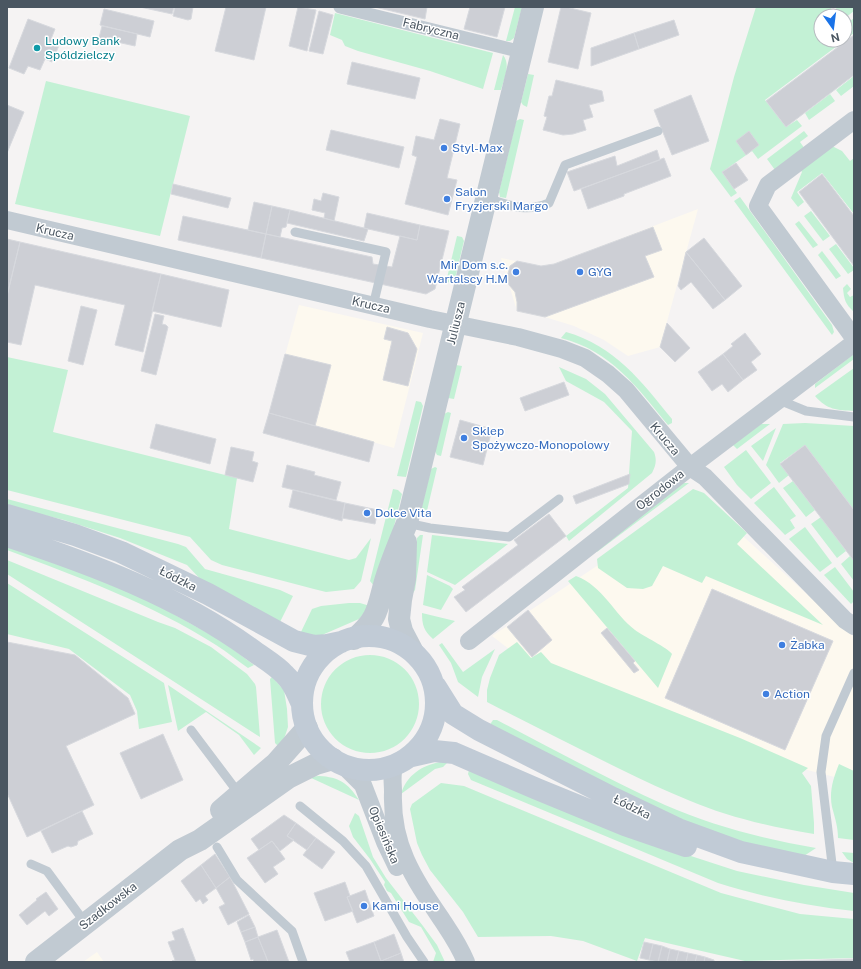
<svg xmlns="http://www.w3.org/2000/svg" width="861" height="969" viewBox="0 0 861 969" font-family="'Public Sans',sans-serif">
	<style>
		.commercial { fill: #fdf9ef }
		.green { fill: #c3f1d5 }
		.building { fill: #cdcfd5; stroke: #d7d9de }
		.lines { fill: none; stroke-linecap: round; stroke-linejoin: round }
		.service { stroke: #c1cad2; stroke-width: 9 }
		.pedestrian { stroke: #c1cad2; stroke-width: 13 }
		.minor { stroke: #c1cad2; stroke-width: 18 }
		.tertiary { stroke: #c1cad2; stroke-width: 22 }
		.secondary { stroke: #c1cbd6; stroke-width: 22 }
		.culture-dot { fill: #0f9aa8; stroke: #fff; stroke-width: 1.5 }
		.shop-dot { fill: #3f7fe0; stroke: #fff; stroke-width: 1.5 }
		.labels { text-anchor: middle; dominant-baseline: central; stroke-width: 3; stroke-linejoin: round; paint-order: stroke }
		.street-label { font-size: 12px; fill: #4a5661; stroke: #fff }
		.culture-label { font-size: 12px; fill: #0d838f; stroke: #fff; text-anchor: start }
		.shop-label { font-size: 12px; fill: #366cbe; stroke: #fff; text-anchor: start }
	</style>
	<rect width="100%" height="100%" fill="#f5f3f3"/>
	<path class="commercial" d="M698,209L660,347L628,356L604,340L574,326L545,317L517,311L501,258L541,266L554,264Z
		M299,305L423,333L394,448L269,413Z
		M700,497L854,637V782L784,764L521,658L492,636Z
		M97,952L104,962H83Z"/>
	<path class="green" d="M515,7H522L514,38L510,41H506Z
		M756,7H819L820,8L830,7L837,16H821V40H845L765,100L786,127L797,120L802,126L758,159L752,151L722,172L737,193L731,197L710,169L734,77Z
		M835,7H854V11L845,18V16H842Z
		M335,13L493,53L483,89L430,71L358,51L345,46L342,40L330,35Z
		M854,18V33L845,40V25Z
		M503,55C511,64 504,80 501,90H494Z
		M528,74L534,75L527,107L523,105L521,102Z
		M854,76V86L841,96L836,90Z
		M46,81L190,116L160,236L15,204Z
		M830,94L835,101L809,120L805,113Z
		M520,119L524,120L506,198L500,197L499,192L516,121Z
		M804,131L808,136L800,142L805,149L775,170L767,159Z
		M832,146L842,151L850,161L854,158V214L822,173L797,192L804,202L798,207L791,198L802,172L800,169Z
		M740,197L832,325L834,332L832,335L734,201Z
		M811,211L830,236L823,241L804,216Z
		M799,221L818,245L813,248L795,224Z
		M457,236L462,237L464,241L454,283L446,282Z
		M836,244L854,268V270L848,274L829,249Z
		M822,251L841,276L836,279L818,255Z
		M847,284L851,289L847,293L850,297L854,295V312C845,304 844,299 843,288Z
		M566,332C615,346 641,381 672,419V423L668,425C637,387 611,351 561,338Z
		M854,354V359L815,388V384Z
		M7,357L68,370L53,432L237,478L229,529L349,560L356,558L371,538L361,581L354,589L326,592L314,589L222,565L211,560L190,537L7,490Z
		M456,365L462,366L454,399L448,398Z
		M559,367L586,379L605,394L654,452C657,460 656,465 652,473L569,541L566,536L628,488L632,431L604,402L566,381Z
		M854,368V411C837,410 827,410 815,396Z
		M416,401L421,402L423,406L406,477L397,476Z
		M448,412L451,413L441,456L437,455L435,451L444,414Z
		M805,423L854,426V510L805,445L780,463L789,475L779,483L766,465L783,424Z
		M761,424H770L737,449L733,445Z
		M776,428L763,461L751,446Z
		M746,450L771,483L751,499L737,485L724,467Z
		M435,467L437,468L426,515L420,514L431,469Z
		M793,481L815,510L806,517L783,488Z
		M683,483H689L597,552L598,547Z
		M774,487L796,516L790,520L795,528L785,535L754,503Z
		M393,489L398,490L402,494L379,587L374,586L370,581Z
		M693,489L704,493L747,533L737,544L823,625L706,576L702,583L663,566L652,586L643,589L627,588L598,568L597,559Z
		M7,499L178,544L186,547L205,569L280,590L293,596L279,624L203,582L187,565L177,561L120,538L64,520L7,506Z
		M821,517L846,551L837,558L811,524Z
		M805,527L832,563L820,572L789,539Z
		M420,535H423L415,590L413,593H410L417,538Z
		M432,535L508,544L455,585L427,572Z
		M7,544L56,561L152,602L222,641L254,665L248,668C238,661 227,652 216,645C152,604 78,577 7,550Z
		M850,556L854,561V581L841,564Z
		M7,560L158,622L175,628L211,647L247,674L255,684L256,687L260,737L7,574Z
		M835,567L854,592V601L851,604L824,575Z
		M427,575L450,586L453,589L441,610L423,605Z
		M576,576C603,586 614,614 635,630C643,636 668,648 672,654L658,688L568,581Z
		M7,583L164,683L172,722L139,729L137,711L130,695L69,649L7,634Z
		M349,603H360L370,606L359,619L322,635H309L300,634L312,609L321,606Z
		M422,613L455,621L433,639C424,631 422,625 422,613Z
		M517,642L531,658L541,652L551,663L740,738L808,768L802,773L811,786L814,823V834C771,827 728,817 688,800C666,791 644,781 622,770C577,748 532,725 487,702V690L490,678L499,655Z
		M442,643L463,672L495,649L482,677L478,697L458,682L451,663L439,645Z
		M321 704a49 49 0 1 1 98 0a49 49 0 1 1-98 0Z
		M272,677L284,690L287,709L288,727L285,736L279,747L275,743L270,679Z
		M168,685L261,748L254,755L239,735L206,712L178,731Z
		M493,720H497C553,749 607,779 665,805C713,826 764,839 816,848L804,856L712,835L489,726Z
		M440,762H448L443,767L435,769L401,794C407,775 421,766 440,762Z
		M839,764L854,771V840L838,838C838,827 835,818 832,807C829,792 833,779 839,764Z
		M469,770L654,844L737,871L804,885L854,893V911C808,906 762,897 718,883L471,780L468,774Z
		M319,776C339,777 348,783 359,800L309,777Z
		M441,783L464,786L721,893L800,914L854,919V958L745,961L645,938L637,961L583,941L551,936L478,937L463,912L430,870L422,855L417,843L410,809L412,804Z
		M355,813L359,816L373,857L386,878L423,926L437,945L445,962H433L436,953L421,927L409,922L391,893L387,891L384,885L385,882L370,859L353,837L349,826Z
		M842,852L854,853V863L847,859Z"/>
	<path class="building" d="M140,7H174L172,14Z
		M175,7H193L191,19L188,20L173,16Z
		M226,7H266L254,60L215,51Z
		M298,7L316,10L307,51L289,46Z
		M375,7H427L425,19Z
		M470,7H505L497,37L464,29Z
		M561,7H566L591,13L578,69L548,62Z
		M104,9L154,21L150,37L100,25Z
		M319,11L333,15L323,54L309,51Z
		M28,19L55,29L51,39L60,43L52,62L45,59L40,70L28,66L24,74L9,68Z
		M674,20L679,35L639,49L634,33Z
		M102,26L137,34L135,46L99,38Z
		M634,33L639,49L591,66V48Z
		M854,35V75L786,127L766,101Z
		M352,62L420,78L415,99L347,84Z
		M556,80L602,91L604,101L589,105L593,117L583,120L586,130L573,134L563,135L543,130L547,117L544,116L549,96H552Z
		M691,95L709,141L672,155L654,110Z
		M7,105L24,112L7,153Z
		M440,119L460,124L447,178L457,180L448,215L405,204L417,157L412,155L416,136L434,140Z
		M331,130L404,147L399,168L326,150Z
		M749,131L759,145L746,155L736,141Z
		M657,150L660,160L574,191L567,172L615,156L617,166Z
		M664,158L671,176L624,194V196L588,209L581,189Z
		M736,163L748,180L734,189L722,172Z
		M822,174L854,216V266L799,192Z
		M173,184L231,198L228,208L171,194Z
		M323,193L339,197L334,221L324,218L325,213L312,210L314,199L321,201Z
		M254,202L272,206L266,234L248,230Z
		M272,206L290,210L286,227L282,228L280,237L266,234Z
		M290,210L368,229L364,241L287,223Z
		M367,213L420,225L417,240L364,228Z
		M183,216L266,234L261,258L178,240Z
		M420,225L449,231L435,289L426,294L261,258L266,234L372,257L373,264L392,267L400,236L417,240Z
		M653,227L662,250L645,256L654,277L545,317L517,311V302L515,292L509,285L507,277L510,266L517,261L541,266L554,264Z
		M704,238L742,286L725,300L686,252Z
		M7,239L20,242L7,296Z
		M20,242L161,274L143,352L115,345L125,305L35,285L21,345L7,342V296Z
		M686,252L725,300L713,309L691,282L681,290L678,286Z
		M161,274L229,290L221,327L152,311Z
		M81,306L97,310L83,365L68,361Z
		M155,314L164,316L162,324L166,325L168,327L156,375L141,371Z
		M667,323L690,348L675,362L660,347Z
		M387,327L408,333L417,349L408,386L383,380L392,341L384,339Z
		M745,333L761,354L751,362L757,370L743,380L723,354L733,346L731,344Z
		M285,354L331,365L315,426L269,413Z
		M723,354L743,380L728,392L722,384L712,391L698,372Z
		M564,382L569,395L525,411L520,398Z
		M269,413L374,442L369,462L263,433Z
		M460,420L492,429L483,465L450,457Z
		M156,424L216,439L210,464L150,448Z
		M805,445L854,510V561L780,464Z
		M231,447L254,452L252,461L258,463L253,482L225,475Z
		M287,465L315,472L314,475L341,482L336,500L282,487Z
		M630,474L629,484L576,504L573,496Z
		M293,490L345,503L342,521L289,507Z
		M345,503L378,510L375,524L342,518Z
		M549,514L566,536L466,612L454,597L465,590L462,587L518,545L514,540Z
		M712,589L833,641L785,750L665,698Z
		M528,610L552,640L532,657L507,627Z
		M607,628L635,661L633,663L639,670L634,673L601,633Z
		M7,642L75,655L128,698L135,714L66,746L94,805L27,837L7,793Z
		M163,734L183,780L141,799L120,753Z
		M82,811L93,834L78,841L77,845L71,847L68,846L52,853L41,831Z
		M284,815L296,823L287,836L294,840L280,851L272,841L259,850L251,839Z
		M296,823L316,838L307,850L287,836Z
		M316,838L335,852L322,869L303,855Z
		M272,841L285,859L273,867L278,874L265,883L247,858Z
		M215,854L230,877L216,888L201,865Z
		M201,865L216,888L205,896L208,900L203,904L200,899L196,902L181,881Z
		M230,877L249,914L228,925L219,907L225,904L216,888Z
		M345,882L350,896L347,897L353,911L325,921L314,893Z
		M365,890L374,916L357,923L347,897Z
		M46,892L58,909L49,916L45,911L27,925L19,915L37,900L36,899Z
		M249,915L255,927L241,932L237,922Z
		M255,927L258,937L245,942L241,932Z
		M183,928L196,962L172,961L175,960L168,942L175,940L172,932Z
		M277,930L289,962H268L258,937Z
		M394,934L401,953L381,961L374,942Z
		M258,937L266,956L268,962H254L253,959L251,960L245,942Z
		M374,942L381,962H350L346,952Z
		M644,942L653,944L649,960L640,958Z
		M653,944L662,946L658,962L649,960Z
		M662,946L670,949L667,962H658Z
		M670,949L679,951L676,962H667Z
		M679,951L688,953L686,962H676Z
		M401,953L404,962H381V961Z
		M688,953L697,955L695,962H686Z
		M697,955L705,957L704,962H695Z
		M705,957L714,960V962H704Z
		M854,959V962H761Z"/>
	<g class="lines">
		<path class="service" d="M486,198C509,205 525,213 549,203L565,165L658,131
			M295,232L386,252L373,306
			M779,400L806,411L854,417
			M407,523L430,528L509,537L559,499
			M191,730L240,795
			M300,806L343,841L366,866L407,937L424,962
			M217,847L237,880L292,931L303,962
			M31,864L47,871L86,924
			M833,872L821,772L826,736L854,673"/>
		<path class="pedestrian" d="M340,7L522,52"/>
		<path class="minor" d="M854,120L768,185L758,206L854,338
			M7,220L430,319L518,337L562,349L585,358L608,374L626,390L690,467L705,477L845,620L854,626
			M469,641L690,467L854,343
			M343,765L363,785L385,842L397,867
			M395,765C391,773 393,782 393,792C391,845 413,877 442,920C452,935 459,945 466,962"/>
		<path class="tertiary" d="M406,542L405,579L401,600L399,619L402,631L413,652
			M354,639C381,617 377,605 387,575C393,557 400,540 407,523L533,7
			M221,810L276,763L307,728
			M36,962L180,850L200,840L288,778L316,764L333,759"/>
		<path class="secondary" d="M7,515L75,535L121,552L208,594L294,641L314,646L327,645L341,642
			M7,536C92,564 178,596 251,649C263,658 276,665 285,675C294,683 297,694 302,704
			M302 703a67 67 0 1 1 134 0a67 67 0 1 1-134 0Z
			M436,687L453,714L479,730L613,798L678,829L741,852L833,872L854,874
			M412,756L434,751L454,753L537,789L625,825L686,846"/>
	</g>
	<circle class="culture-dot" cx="37" cy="48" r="4"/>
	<g class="shop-dot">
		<circle cx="444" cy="148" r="4"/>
		<circle cx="447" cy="199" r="4"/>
		<circle cx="516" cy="272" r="4"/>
		<circle cx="580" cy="272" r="4"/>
		<circle cx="464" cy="438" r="4"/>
		<circle cx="367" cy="513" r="4"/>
		<circle cx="782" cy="645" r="4"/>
		<circle cx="766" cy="694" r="4"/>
		<circle cx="364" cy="906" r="4"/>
	</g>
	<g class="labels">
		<g class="street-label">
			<text transform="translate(431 29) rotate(14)">Fabryczna</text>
			<text transform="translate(55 232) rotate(13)">Krucza</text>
			<text transform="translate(371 305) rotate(13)">Krucza</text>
			<text transform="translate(456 323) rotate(-76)">Juliusza</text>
			<text transform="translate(665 439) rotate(50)">Krucza</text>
			<text transform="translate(660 490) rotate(-38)">Ogrodowa</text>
			<text transform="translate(178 579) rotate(27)">Łódzka</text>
			<text transform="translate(632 807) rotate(26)">Łódzka</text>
			<text transform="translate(384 835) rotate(67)">Opiesińska</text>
			<text transform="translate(108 906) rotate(-38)">Szadkowska</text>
		</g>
		<g class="culture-label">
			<text x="45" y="41">Ludowy Bank<tspan x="45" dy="14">Spóldzielczy</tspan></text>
		</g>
		<g class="shop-label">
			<text x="452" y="148">Styl-Max</text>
			<text x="455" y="192">Salon<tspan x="455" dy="14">Fryzjerski Margo</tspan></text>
			<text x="508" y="265" text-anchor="end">Mir Dom s.c.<tspan x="508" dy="14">Wartalscy H.M</tspan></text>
			<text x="588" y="272">GYG</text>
			<text x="472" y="431">Sklep<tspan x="472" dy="14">Spożywczo-Monopolowy</tspan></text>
			<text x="375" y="513">Dolce Vita</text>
			<text x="790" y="645">Żabka</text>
			<text x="774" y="694">Action</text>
			<text x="372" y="906">Kami House</text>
		</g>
	</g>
	<rect width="861" height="969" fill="none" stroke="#4a5661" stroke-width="16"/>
	<g transform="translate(833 28) rotate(166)"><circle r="19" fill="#ffffff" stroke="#b7bbc0"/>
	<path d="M0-3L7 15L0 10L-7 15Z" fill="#1a73e8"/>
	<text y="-6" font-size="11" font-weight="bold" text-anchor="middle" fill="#4a5661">N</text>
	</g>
</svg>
